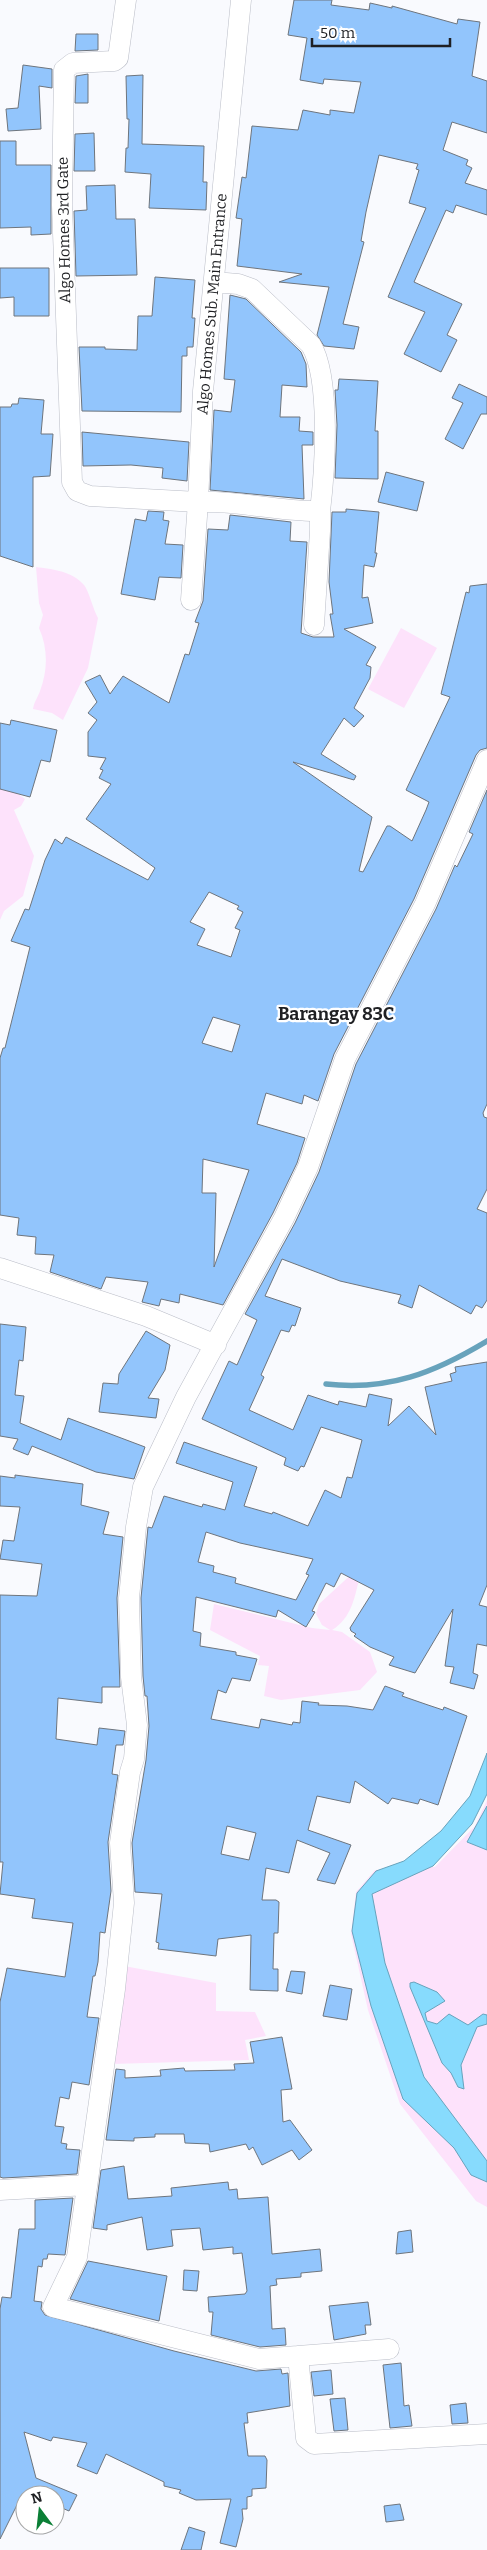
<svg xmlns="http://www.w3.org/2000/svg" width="487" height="2550" viewBox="0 0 487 2550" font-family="Bitter,serif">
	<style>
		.green { fill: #fde2fb }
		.water { fill: #87dbfd; stroke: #68a3bc }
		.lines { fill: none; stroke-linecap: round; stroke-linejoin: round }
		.stream { stroke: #68a3bc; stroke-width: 5.5 }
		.building { fill: #92c5fc; stroke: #6e757d; fill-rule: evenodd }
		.street-casing { stroke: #babdc7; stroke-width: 21 }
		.street { stroke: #fff; stroke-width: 20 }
		.labels { text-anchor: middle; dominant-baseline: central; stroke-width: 4.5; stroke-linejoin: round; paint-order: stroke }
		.street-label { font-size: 15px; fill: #1f2023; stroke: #fff }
		.quarter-label { font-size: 18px; font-weight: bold; fill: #1f2023; stroke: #fff }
	</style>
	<rect width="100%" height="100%" fill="#f9fafe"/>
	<path class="green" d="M36,567C52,569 72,571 84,585C89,591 93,609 98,618L88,668L63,720L52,713L33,709C34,702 38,697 40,691C48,670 48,648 39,628L43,615L39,603Z
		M401,628L437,648L404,708L368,689Z
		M0,788H10L25,799L21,806L14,810L34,856L23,896L4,911L0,920Z
		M355,1571L360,1575C355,1596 352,1618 332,1630L342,1632L370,1652L377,1672L360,1690L281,1700L264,1696L269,1666L258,1665L260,1656L210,1630L214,1604L312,1628L330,1630L322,1625L316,1614L319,1604Z
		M487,1800V2207L476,2201L400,2104L368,2010L351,1934L356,1892L375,1870L435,1867L475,1826Z
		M124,1966L216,1983V2011L255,2012L266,2036L245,2040L249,2060L112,2064Z"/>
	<path class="water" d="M487,1753V1794L472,1824L433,1866L372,1894L385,1963L424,2077L487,2161V2182L471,2175L454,2148L403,2099L371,2006L352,1931L357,1893L376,1871L404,1861L441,1831L470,1796Z
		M487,1806V1850L467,1842Z
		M414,1982L437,1992L445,2001L425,2013L427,2021L437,2024L449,2014L468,2025L483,2014L487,2015V2024L477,2027L461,2065L464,2089L458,2087L451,2073L442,2063L410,1987V1983Z"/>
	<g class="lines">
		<path class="stream" d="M326,1384C388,1391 434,1373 487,1341"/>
	</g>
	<path class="building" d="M294,0H332L331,5L369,10L370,3L392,8V6L457,24L458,19L480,22L472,76L487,81V133L452,122L443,150L468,160L466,165L472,168L465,183L487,190V215L456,205L453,213L446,210L414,282L462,304L447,335L457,340L441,372L404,354L425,312L388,297L426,208L409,203L419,170L416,169L418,164L379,155L366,212L361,241L364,242L343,324L359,327L354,349L324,346L317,335L329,287L279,282L302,274L237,266L242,219L236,218L242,177L246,178L252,126L298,130L303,110L330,115V110L354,113L361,82L324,79L323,84L300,80L307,38L288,35Z
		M76,34H98V50L75,51Z
		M23,65L52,69V88L39,86L41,129L8,131L6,109L18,108Z
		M88,74V103H75L76,76Z
		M143,75L142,144L204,146L203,182H207L206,210L149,208L151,174L125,172L126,148H128L129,119H127L126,76Z
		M94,133L95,171H74L75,134Z
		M0,141H16V165H51V234L31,235V227L0,228Z
		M115,185L116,219H135L137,275L76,276L74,211L87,210L86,186Z
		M0,268H49V316H14V297L0,298Z
		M155,277L195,280L192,318H195L193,347H187V356H182L181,412L82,411L79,347H105V349L137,350L138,316H152Z
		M230,295L246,299L301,352L306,364L307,387L282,385L280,417H300L299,431L313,432V445H302L304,499L210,490L214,410L231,412L235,380L224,379Z
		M339,379L378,381L375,431H378V479L335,478L337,425L335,390H338Z
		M459,384L487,397V414H481L463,449L445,439L463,403L452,398Z
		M19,398L44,400L41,434H53L50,476L33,477V567L0,556V407H11L12,404H18Z
		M82,432L189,442L187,481L162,478L163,468L131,465L83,466Z
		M386,472L424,482L417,511L378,502Z
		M346,509L379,512L375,553H377L374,567L364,565L362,598L368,597L373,623L344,629L376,647L366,665L371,667L370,678L354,708L364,716L354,727L344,718L321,754L356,776L354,780L293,762L372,817L359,871L363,872L387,826H390L412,841L426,810L429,802L406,790L450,697L441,694L466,592L469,593L470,586L487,584V748L480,750L476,755L414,899L334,1054L318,1101L304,1095L302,1104L266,1093L257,1124L305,1138L297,1163L273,1213L223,1305L180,1294L179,1303L161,1299L159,1306L142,1302L148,1282L106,1277L101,1289L50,1272L54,1255L35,1254L36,1237L17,1235L19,1218L0,1215V1058L3,1048H5L30,947L11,941L25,909L29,910L45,860L55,839L62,844L66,837L148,880L155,868L86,819L111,784L99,778L103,770L100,769L106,758L88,756V732L97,720L88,713L97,702L85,682L100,675L110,694L123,676L169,703L185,654L189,655L199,623L195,622L203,601L208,529L228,530L230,515L291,522L290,541L307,542L301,633L313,637H334L330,614H333L329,582L332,512H346ZM209,892L239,906L237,909L243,912L235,928L240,930L231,957L197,945L205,929L190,922ZM213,1017L240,1025L232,1052L202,1043ZM203,1159L249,1170L214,1267L216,1193H202Z
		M148,511L164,512L163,520L169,521L165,544L183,545L181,578L159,577L155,600L121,594L135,519L146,521Z
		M11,720L57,730L50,762L41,760L30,797L0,789V723L10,725Z
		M487,790V1104L483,1113L484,1117L487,1118V1189L477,1209L487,1213V1300L482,1308L476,1305L471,1314L419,1285L412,1308L398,1303L401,1295L340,1281L282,1259L265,1296L301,1308L295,1326L292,1325L289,1332L281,1330L261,1375L264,1377L249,1410L293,1430L308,1395L338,1405L339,1401L366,1407L369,1394L392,1399L388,1426L409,1406L436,1435L425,1387L452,1381L450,1374L456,1372L455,1367L487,1362V1585L479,1605L487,1607V1646L477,1644L473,1673L478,1675L474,1689L450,1683L454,1667L445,1666L453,1609L415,1673L389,1665L394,1657L370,1647L354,1636L356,1634L351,1631L350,1628L374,1590L341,1573L334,1587L326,1583L312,1611L315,1612L306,1627L278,1610L276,1617L196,1597L193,1631L201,1633L200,1646L236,1652V1655L257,1659L250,1681L232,1678L226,1693L218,1690L211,1719L259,1728L261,1719L292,1725L293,1722L300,1723L302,1701L319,1703L318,1705L347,1706L373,1710L385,1686L404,1693L402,1696L428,1705L443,1710L444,1707L467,1716L438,1805L420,1799L418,1804L392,1798L388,1804L355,1781L350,1803L317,1796L308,1830L351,1845L335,1884L317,1880L330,1853L297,1840L289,1873L266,1868L262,1900H276L279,1902L278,1933H274L273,1969H278V1991L250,1990L251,1935L218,1939L216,1956L158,1949L159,1943L156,1942L162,1894L135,1892L132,1843L146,1760L149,1726L147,1696H145L143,1676L141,1598L148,1527L152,1528L164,1496L202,1507L203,1504L225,1510L233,1482L176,1463L184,1442L257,1467L244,1506L272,1514L273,1512L308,1526L325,1490L341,1498L347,1477L352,1478L362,1440L321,1427L304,1467L301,1466L298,1471L284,1465L286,1458L202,1419L229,1361L237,1365L257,1320L245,1314L295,1223L319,1172L356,1064L436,909L455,865L457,867L473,834L469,832ZM206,1532L240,1543L313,1559L306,1574L309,1575L296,1600L235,1583L236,1578L213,1572L214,1566L198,1562ZM227,1826L256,1833L249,1860L221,1854Z
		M0,1324L26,1327L23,1361L19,1360L15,1395L24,1396L20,1423L61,1440L68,1418L145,1447L134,1479L96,1472L32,1446L28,1455L13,1449L18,1439L0,1436Z
		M146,1331L170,1345L165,1370L148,1398L159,1399L156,1418L99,1412L103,1383L118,1384L119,1374Z
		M15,1475L83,1484L81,1505L109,1512L103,1534L123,1537L117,1598L120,1687H102V1703L58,1698L56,1739L97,1745L99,1728L125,1731L123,1745H116L112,1774L118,1775L108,1842L111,1891L105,1933L100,1932L98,1962L95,1976H93L87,2017L99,2018L89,2085L72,2082L69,2099L60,2097L55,2126L64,2127L61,2143L67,2144L66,2149L80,2150L77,2174L3,2178L0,2177V2002L7,1968L65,1977L73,1923L32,1918L35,1899L0,1894L3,1862H0V1595L37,1596L42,1564L0,1559L3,1540L14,1541L20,1507L0,1506V1476L15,1478Z
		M291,1971L305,1972L302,1994L286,1991Z
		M330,1985L352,1989L347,2020L323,2016Z
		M282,2037L292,2089L281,2090L283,2122L290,2120L312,2150L299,2160L292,2150L262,2165L253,2147L249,2150L246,2144L210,2152L209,2144L185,2143L184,2134H155V2137L134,2138V2141L106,2140L116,2069L125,2070V2078L161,2076L160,2070L184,2068L185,2071L235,2070L234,2064L254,2063L250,2042Z
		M124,2166L128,2199L172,2196L171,2188L228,2182L229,2190L237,2189L238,2199L268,2197L272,2254L320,2249L322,2271L301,2273V2277L276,2279L277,2285L270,2286L272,2329L285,2328L286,2345L260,2347L211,2335L213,2312H209L208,2297L245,2294L247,2291L242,2253L233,2254V2247L203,2250L200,2228L171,2230L173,2246L147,2250L142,2217L107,2225V2230L93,2228L101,2170Z
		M73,2198L65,2255L48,2254L47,2259H43L42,2267L38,2266L34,2301L42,2302L41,2309L45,2315L174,2351L256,2371L281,2369L282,2374L288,2373L290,2406L247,2413L248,2423H244L248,2456H265L267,2460L266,2488L252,2489V2496L247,2497V2509H242L243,2519L236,2547L220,2543L231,2499L196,2500L179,2493L181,2490L164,2486V2482L106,2454L97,2474L77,2466L87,2443L53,2437L51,2441L24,2432L36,2478L77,2495L69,2511L55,2505V2495H22L0,2539V2309L2,2297L11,2298L19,2229H35V2200Z
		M411,2230L413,2252L396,2254L398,2232Z
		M88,2261L167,2276L159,2321L70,2299Z
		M184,2270L199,2271L197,2291L183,2290Z
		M368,2302L371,2325H365L366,2334L334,2340L329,2306Z
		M401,2363L404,2406L409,2405L412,2426L390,2428L383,2365Z
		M331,2370L333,2394L314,2396L311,2372Z
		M345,2398L348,2430L334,2431L330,2399Z
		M466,2403L468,2423L452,2424L450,2405Z
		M400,2504L404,2520L386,2522L384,2506Z
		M189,2527L205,2532L201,2550H181Z"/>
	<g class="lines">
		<defs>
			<path id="street" d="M126,0L118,58L114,61L73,63L64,70L62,205L72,482L77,491L90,496L198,502L203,391L241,0
				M191,600L198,502C238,500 279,512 320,511C325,471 331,378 311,345L252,289L238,284L214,282
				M314,625L320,531V511
				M0,1268L146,1316L216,1345
				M0,2190L87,2185
				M389,2349L259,2359L53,2307L77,2257L115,1989L124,1903L120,1843L130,1772L134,1759L137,1725L131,1677L129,1598L136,1527L143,1487L186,1397L284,1218L308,1167L345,1059L425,904L487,760
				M298,2356L306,2438L314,2444L487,2434"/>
		</defs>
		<use href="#street" class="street-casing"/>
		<use href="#street" class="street"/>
	</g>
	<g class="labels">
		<g class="street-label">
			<text transform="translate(64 230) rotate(-91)">Algo Homes 3rd Gate</text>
			<text transform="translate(212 304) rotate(-85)">Algo Homes Sub. Main Entrance</text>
		</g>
		<g class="quarter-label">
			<text x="336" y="1014">Barangay 83C</text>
		</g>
	</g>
	<g transform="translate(40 2510) rotate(345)"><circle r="24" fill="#ffffff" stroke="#a5a6a7"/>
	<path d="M0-4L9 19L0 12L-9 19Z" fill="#0b7f36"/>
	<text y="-8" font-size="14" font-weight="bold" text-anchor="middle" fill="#1f2023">N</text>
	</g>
	<path d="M312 38v8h138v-8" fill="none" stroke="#1f2023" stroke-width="2.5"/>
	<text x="320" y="38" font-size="15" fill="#1f2023" stroke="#ffffff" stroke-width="4" paint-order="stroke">50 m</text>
</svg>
